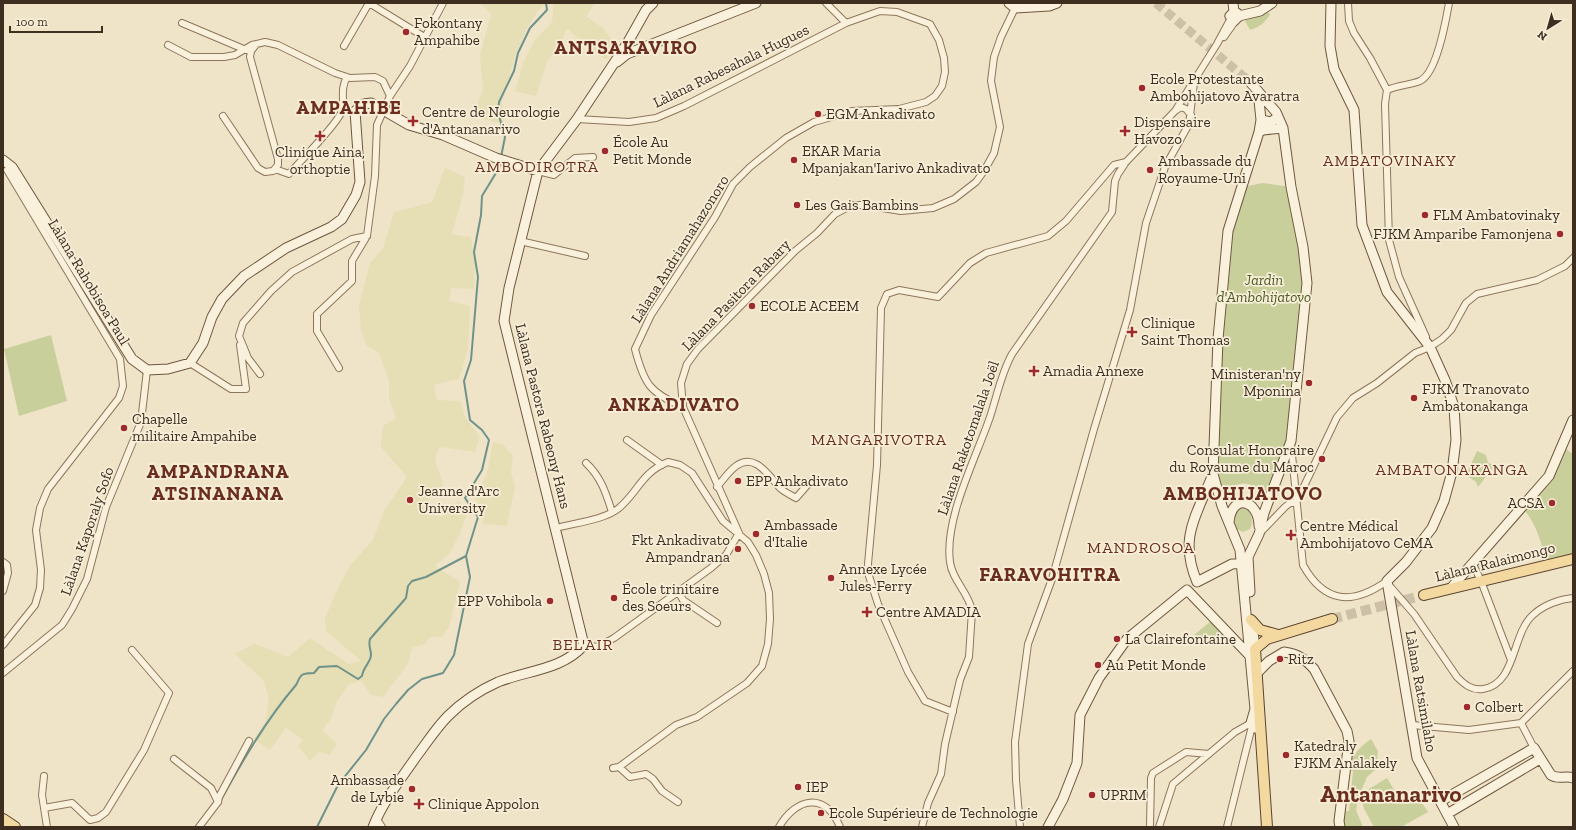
<svg xmlns="http://www.w3.org/2000/svg" width="1576" height="830" viewBox="0 0 1576 830" font-family="'Zilla Slab',serif">
	<style>
		.farmland { fill: #e6deb5 }
		.green { fill: #c9cf9b }
		.lines { fill: none; stroke-linecap: round; stroke-linejoin: round }
		.stream { stroke: #6f938a; stroke-width: 2 }
		.secondary-tunnel { stroke: #ccc0a6; stroke-width: 9; stroke-dasharray: 9 4.5; stroke-linecap: butt }
		.primary-tunnel { stroke: #ccc0a6; stroke-width: 10; stroke-dasharray: 10 5; stroke-linecap: butt }
		.street-casing { stroke: #8d765c; stroke-width: 8 }
		.secondary-casing { stroke: #6f573f; stroke-width: 11 }
		.primary-casing { stroke: #5b4430; stroke-width: 12 }
		.street { stroke: #faf1dc; stroke-width: 6 }
		.secondary { stroke: #faf1dc; stroke-width: 9 }
		.primary { stroke: #f3d9a0; stroke-width: 10 }
		.poi-dot { fill: #9e2a2b; stroke: #f7eed8; stroke-width: 1.5 }
		.labels { text-anchor: middle; dominant-baseline: central; stroke-width: 3.5; stroke-linejoin: round; paint-order: stroke }
		.poi-label { font-size: 15px; fill: #3d2e20; stroke: #f7eed8; text-anchor: start }
		.street-label { font-size: 15px; fill: #3d2e20; stroke: #f7eed8 }
		.park-label { font-size: 15px; font-style: italic; fill: #4d5a26; stroke: #f7eed8 }
		.neighbourhood-label { font-size: 16px; letter-spacing: 1px; fill: #6b2e1e; stroke: #f7eed8 }
		.district-label { font-size: 19px; font-weight: bold; letter-spacing: 1px; fill: #6b2e1e; stroke: #f7eed8 }
		.town-label { font-size: 23px; font-weight: bold; fill: #6b2e1e; stroke: #f7eed8 }
	</style>
	<rect width="100%" height="100%" fill="#f0e4c8"/>
	<path class="farmland" d="M480,3H547L538,11L527,28L516,53L502,102L504,124L483,119L476,108L483,89L480,56L491,14Z
		M554,3H595L586,16L603,28L617,47L606,60L567,29L558,48L547,62L536,96L515,91L523,63L534,41L552,22Z
		M445,168L465,177L463,194L452,234L471,237L475,262L474,289L451,288L449,301L470,306L468,348L459,379L434,385L437,400L460,401L465,417L480,437L475,452L439,447L435,459L443,485L430,498L425,515L443,516L459,500L466,516L460,533L450,553L435,566L460,582L449,627L442,637H430L424,645L412,647L408,664L383,697L371,695L361,681L349,684L337,701L331,719L322,730L337,744L330,755L319,752L310,761L298,746L303,740L286,728L270,750L254,739L266,720L269,699L264,681L235,654L255,644L288,657L310,638L349,664L361,661L326,631L325,618L337,590L351,564L373,540L385,509L407,477L381,447L383,426L396,418L389,399V381L379,353L366,345L361,330L359,306L370,263L383,248L394,212L432,202Z
		M493,442L502,444L513,455L511,473L515,486L507,526L482,524L484,512L474,498L487,474Z"/>
	<path class="green" d="M1267,10L1270,15C1264,23 1260,27 1250,30L1245,21Z
		M1263,183L1291,187L1307,283L1291,441L1268,493C1247,483 1247,479 1225,490L1213,474L1228,235L1242,187Z
		M51,335L67,401L19,416L4,349Z
		M1566,449L1573,454V554L1546,560C1541,543 1537,525 1525,511L1539,495Z
		M1477,451L1486,455L1488,463L1495,465L1478,487L1476,482L1466,475Z
		M1243,507C1252,511 1254,521 1250,529L1243,532L1237,529L1232,520L1237,508Z
		M1211,621L1221,631L1203,646L1194,635Z
		M1371,739L1378,751L1377,764L1375,770L1367,777L1359,796L1356,810L1363,827H1344L1343,811H1349L1353,771L1348,770C1351,755 1359,748 1371,739Z
		M1387,778L1399,798L1412,792L1420,800L1428,812L1401,827H1374L1364,809L1362,801L1369,789Z"/>
	<g class="lines">
		<path class="stream" d="M501,157L505,137L498,112L499,102L514,71L518,53L530,28L547,10L546,3
			M221,800C243,760 266,720 296,685C298,682 299,677 302,675C305,673 311,673 314,673L319,667L337,666L358,679L362,676C363,667 371,662 371,655C371,649 368,646 370,639L406,598L408,586L412,581L426,577L466,556
			M317,827L338,785L366,750L384,719L396,704L408,690L422,679L443,673L454,655L470,577L466,556L478,517L465,498L482,470L489,440L482,430L470,420L464,381L471,360L478,277L474,252L481,215L482,196L499,168L500,162"/>
		<path class="secondary-tunnel" d="M1156,3L1250,82"/>
		<path class="primary-tunnel" d="M1332,619L1424,595"/>
		<defs>
			<path id="street" d="M369,3L426,38
				M826,3L846,23
				M1348,3L1349,21L1354,33L1370,58L1387,90
				M182,23L246,50
				M1224,37L1236,20
				M168,45L191,57H224L235,55L252,45L265,42L278,45L335,73L350,78L375,77L383,81L390,96
				M344,46L369,3
				M1387,90L1385,104L1389,240L1399,277L1426,337
				M1387,90C1398,85 1410,85 1420,81C1437,73 1446,20 1449,3
				M1175,111L1181,107L1186,109L1191,115
				M223,116L258,168L265,172L273,171L278,165V159L250,57L251,51L255,46
				M577,119L629,122L656,118L684,106L846,23L880,11L897,12L930,24L939,40L944,58L945,72L942,86L935,96L926,102L899,109L852,111L814,122L786,138L750,167L733,184L715,217L651,315L635,349C644,384 650,393 683,407
				M275,169L289,174C301,160 334,128 341,113C346,100 339,91 347,77
				M538,171L554,175L575,158L593,157
				M520,241L585,256
				M190,363L231,389H246L240,345
				M339,368L317,331V314L352,281V261L367,236L375,176L377,125L390,96L410,66L443,3
				M260,374L248,358L239,336L243,323L271,291L292,272L352,239L367,236
				M627,440L662,465
				M1291,445L1303,565C1324,603 1352,606 1387,581
				M586,463C601,477 606,493 612,512
				M717,487C723,480 729,471 736,466C755,452 769,476 780,488C784,492 791,495 796,498L810,482
				M1296,503L1337,417L1353,398L1377,383L1415,353L1430,347L1442,339L1451,330L1466,303L1477,294L1537,280L1565,266L1573,258
				M556,528C574,523 605,520 619,508C638,492 642,472 668,462L680,465L692,473L723,521L748,542L756,555L764,574L769,593L770,619L768,644L762,666L747,683L697,717L676,725L619,767L613,768
				M1260,533L1285,507L1290,503H1296
				M3,562L7,565L8,573L3,591
				M1473,564L1481,581L1511,660
				M1388,584L1414,614L1457,677C1464,684 1472,691 1483,689C1517,684 1511,633 1534,614C1544,605 1560,599 1573,598
				M678,591L683,600L717,623
				M3,645L35,605L40,588L41,570L36,530L40,508L48,489L119,398L123,386L120,359L7,170L12,167
				M584,645L598,647L614,638L711,568L726,555L739,533L683,407L681,383L687,364L698,349L795,251L817,233L835,214L852,205H864L901,211L933,208L954,199L976,182L984,171L994,153L1000,127L991,81L994,57L1001,37L1015,8
				M3,673L62,625L72,609L87,579L106,507L141,422L147,370
				M953,712L925,701L908,672L878,604L869,576L868,564L877,465L881,308L887,294L899,290L938,297L970,263L986,253L1048,236L1066,221L1114,165L1126,162
				M1521,723L1534,748
				M1412,725L1469,730L1521,723L1573,671
				M174,759L211,788L218,802
				M619,767L630,777L646,774L653,779L662,791L678,802
				M44,776L42,795L47,827
				M44,808L72,803L90,820L98,818L106,812L144,750L169,693L132,650
				M376,818L382,827
				M199,827L218,802L219,797L249,741
				M779,827C796,798 825,791 840,827
				M922,827L928,803L941,774L945,744L960,680L969,657L972,611C969,593 952,580 950,562C944,519 976,458 990,417C997,396 1001,374 1012,354L1112,212L1115,181L1118,174L1126,162L1175,111L1217,44L1231,18
				M1020,827L1016,780L1015,742L1028,644L1052,579L1094,429L1130,310L1146,223L1165,167L1189,124L1194,83
				M1150,827L1151,778L1153,773L1186,752L1209,754
				M1159,827L1173,784L1235,732L1251,723
				M1227,827L1252,726"/>
			<path id="secondary" d="M1009,3L1015,8L1049,6L1057,3
				M1233,3L1234,12L1230,16L1234,21L1239,16L1237,13L1234,12
				M1331,3L1330,46L1334,69L1354,110L1362,225L1387,292L1430,347L1445,380L1454,407L1456,440L1452,472L1444,501L1432,528L1406,562L1387,581L1417,758L1454,827
				M1239,16L1260,11L1272,3
				M617,62L627,54L756,3
				M1250,82L1276,112L1283,128L1291,187L1303,247L1307,283L1291,441L1264,513L1259,534L1248,557L1250,592
				M1258,91L1261,120L1259,132L1228,231L1218,339L1213,474L1222,506L1240,550L1255,709L1251,723L1254,728H1257L1260,725
				M1261,120L1271,122L1278,117
				M1259,132L1263,130L1283,128
				M3,160L12,167L132,359L147,370L168,369L190,363L203,343L212,317L222,299L244,276L286,248L331,227L342,219L356,195L360,182L355,111L364,104L371,103L409,125L443,135L496,158L538,171
				M1213,474C1197,515 1178,537 1197,582L1232,564L1242,563
				M1229,522C1232,492 1259,500 1259,526
				M1451,588L1549,476L1573,420
				M1252,623L1255,649
				M1257,673L1269,661L1284,652C1298,654 1305,659 1314,669L1347,731L1349,741L1339,821L1340,827
				M1441,801L1534,748L1551,775C1558,780 1566,775 1573,778
				M1447,814L1540,759
				M373,827C383,801 401,779 416,757C426,744 436,728 448,716C462,702 480,690 498,682C528,670 562,670 584,645L504,321L509,288L538,171L577,119L628,42L646,10L653,3
				M1048,827L1063,799L1077,763L1080,715L1099,678L1127,639L1187,590L1249,655"/>
			<path id="primary" d="M1424,595L1573,559
				M1251,620L1260,630L1278,635
				M3,819L15,827
				M1267,827L1255,649L1267,639L1332,619"/>
		</defs>
		<use href="#street" class="street-casing"/>
		<use href="#secondary" class="secondary-casing"/>
		<use href="#primary" class="primary-casing"/>
		<use href="#street" class="street"/>
		<use href="#secondary" class="secondary"/>
		<use href="#primary" class="primary"/>
	</g>
	<g class="poi-dot">
		<circle cx="406" cy="32" r="4"/>
		<circle cx="1142" cy="88" r="4"/>
		<circle cx="818" cy="114" r="4"/>
		<path d="M411 115h4v4h4v4h-4v4h-4v-4h-4v-4h4z"/>
		<path d="M1123 125h4v4h4v4h-4v4h-4v-4h-4v-4h4z"/>
		<path d="M318 130h4v4h4v4h-4v4h-4v-4h-4v-4h4z"/>
		<circle cx="605" cy="151" r="4"/>
		<circle cx="794" cy="160" r="4"/>
		<circle cx="1150" cy="170" r="4"/>
		<circle cx="797" cy="205" r="4"/>
		<circle cx="1425" cy="215" r="4"/>
		<circle cx="1560" cy="234" r="4"/>
		<circle cx="752" cy="306" r="4"/>
		<path d="M1130 326h4v4h4v4h-4v4h-4v-4h-4v-4h4z"/>
		<path d="M1032 365h4v4h4v4h-4v4h-4v-4h-4v-4h4z"/>
		<circle cx="1309" cy="383" r="4"/>
		<circle cx="1414" cy="398" r="4"/>
		<circle cx="124" cy="428" r="4"/>
		<circle cx="1322" cy="459" r="4"/>
		<circle cx="738" cy="481" r="4"/>
		<circle cx="410" cy="500" r="4"/>
		<circle cx="1552" cy="503" r="4"/>
		<circle cx="756" cy="534" r="4"/>
		<path d="M1289 529h4v4h4v4h-4v4h-4v-4h-4v-4h4z"/>
		<circle cx="738" cy="549" r="4"/>
		<circle cx="831" cy="578" r="4"/>
		<circle cx="614" cy="598" r="4"/>
		<circle cx="550" cy="601" r="4"/>
		<path d="M865 606h4v4h4v4h-4v4h-4v-4h-4v-4h4z"/>
		<circle cx="1117" cy="639" r="4"/>
		<circle cx="1280" cy="659" r="4"/>
		<circle cx="1098" cy="665" r="4"/>
		<circle cx="1467" cy="707" r="4"/>
		<circle cx="1286" cy="755" r="4"/>
		<circle cx="798" cy="787" r="4"/>
		<circle cx="412" cy="789" r="4"/>
		<circle cx="1092" cy="795" r="4"/>
		<path d="M417 798h4v4h4v4h-4v4h-4v-4h-4v-4h4z"/>
		<circle cx="821" cy="813" r="4"/>
	</g>
	<g class="labels">
		<g class="poi-label">
			<text x="414" y="23">Fokontany<tspan x="414" dy="17">Ampahibe</tspan></text>
			<text x="1150" y="79">Ecole Protestante<tspan x="1150" dy="17">Ambohijatovo Avaratra</tspan></text>
			<text x="422" y="112">Centre de Neurologie<tspan x="422" dy="17">d'Antananarivo</tspan></text>
			<text x="826" y="114">EGM Ankadivato</text>
			<text x="1134" y="122">Dispensaire<tspan x="1134" dy="17">Havozo</tspan></text>
			<text x="613" y="142">École Au<tspan x="613" dy="17">Petit Monde</tspan></text>
			<text x="802" y="151">EKAR Maria<tspan x="802" dy="17">Mpanjakan'Iarivo Ankadivato</tspan></text>
			<text x="320" y="152" text-anchor="middle">Clinique Aina,<tspan x="320" dy="17">orthoptie</tspan></text>
			<text x="1158" y="161">Ambassade du<tspan x="1158" dy="17">Royaume-Uni</tspan></text>
			<text x="805" y="205">Les Gais Bambins</text>
			<text x="1433" y="215">FLM Ambatovinaky</text>
			<text x="1552" y="234" text-anchor="end">FJKM Amparibe Famonjena</text>
			<text x="760" y="306">ECOLE ACEEM</text>
			<text x="1141" y="323">Clinique<tspan x="1141" dy="17">Saint Thomas</tspan></text>
			<text x="1043" y="371">Amadia Annexe</text>
			<text x="1301" y="374" text-anchor="end">Ministeran'ny<tspan x="1301" dy="17">Mponina</tspan></text>
			<text x="1422" y="389">FJKM Tranovato<tspan x="1422" dy="17">Ambatonakanga</tspan></text>
			<text x="132" y="419">Chapelle<tspan x="132" dy="17">militaire Ampahibe</tspan></text>
			<text x="1314" y="450" text-anchor="end">Consulat Honoraire<tspan x="1314" dy="17">du Royaume du Maroc</tspan></text>
			<text x="746" y="481">EPP Ankadivato</text>
			<text x="418" y="491">Jeanne d'Arc<tspan x="418" dy="17">University</tspan></text>
			<text x="1544" y="503" text-anchor="end">ACSA</text>
			<text x="764" y="525">Ambassade<tspan x="764" dy="17">d'Italie</tspan></text>
			<text x="1300" y="526">Centre Médical<tspan x="1300" dy="17">Ambohijatovo CeMA</tspan></text>
			<text x="730" y="540" text-anchor="end">Fkt Ankadivato<tspan x="730" dy="17">Ampandrana</tspan></text>
			<text x="839" y="569">Annexe Lycée<tspan x="839" dy="17">Jules-Ferry</tspan></text>
			<text x="622" y="589">École trinitaire<tspan x="622" dy="17">des Soeurs</tspan></text>
			<text x="542" y="601" text-anchor="end">EPP Vohibola</text>
			<text x="876" y="612">Centre AMADIA</text>
			<text x="1125" y="639">La Clairefontaine</text>
			<text x="1288" y="659">Ritz</text>
			<text x="1106" y="665">Au Petit Monde</text>
			<text x="1475" y="707">Colbert</text>
			<text x="1294" y="746">Katedraly<tspan x="1294" dy="17">FJKM Analakely</tspan></text>
			<text x="404" y="780" text-anchor="end">Ambassade<tspan x="404" dy="17">de Lybie</tspan></text>
			<text x="806" y="787">IEP</text>
			<text x="1100" y="795">UPRIM</text>
			<text x="428" y="804">Clinique Appolon</text>
			<text x="829" y="813">Ecole Supérieure de Technologie</text>
		</g>
		<g class="street-label">
			<text transform="translate(731 66) rotate(-26)">Làlana Rabesahala Hugues</text>
			<text transform="translate(680 249) rotate(-58)">Làlana Andriamahazonoro</text>
			<text transform="translate(89 282) rotate(59)">Làlana Rahobisoa Paul</text>
			<text transform="translate(736 295) rotate(-46)">Làlana Pasitora Rabary</text>
			<text transform="translate(543 416) rotate(76)">Làlana Pastora Rabeony Hans</text>
			<text transform="translate(968 438) rotate(-71)">Làlana Rakotomalala Joël</text>
			<text transform="translate(87 531) rotate(-71)">Làlana Kaporaly Sofo</text>
			<text transform="translate(1495 562) rotate(-14)">Làlana Ralaimongo</text>
			<text transform="translate(1421 691) rotate(80)">Làlana Ratsimilaho</text>
		</g>
		<g class="park-label">
			<text x="1264" y="280">Jardin<tspan x="1264" dy="17">d'Ambohijatovo</tspan></text>
		</g>
		<g class="neighbourhood-label">
			<text x="1390" y="160">AMBATOVINAKY</text>
			<text x="537" y="166">AMBODIROTRA</text>
			<text x="879" y="439">MANGARIVOTRA</text>
			<text x="1452" y="469">AMBATONAKANGA</text>
			<text x="1141" y="547">MANDROSOA</text>
			<text x="583" y="644">BEL'AIR</text>
		</g>
		<g class="district-label">
			<text x="626" y="47">ANTSAKAVIRO</text>
			<text x="349" y="107">AMPAHIBE</text>
			<text x="674" y="404">ANKADIVATO</text>
			<text x="218" y="471">AMPANDRANA<tspan x="218" dy="22">ATSINANANA</tspan></text>
			<text x="1243" y="493">AMBOHIJATOVO</text>
			<text x="1050" y="574">FARAVOHITRA</text>
		</g>
		<g class="town-label">
			<text x="1391" y="794">Antananarivo</text>
		</g>
	</g>
	<rect width="1576" height="830" fill="none" stroke="#3d2e20" stroke-width="8"/>
	<g transform="translate(1548 28) rotate(217)" stroke="#f7eed8" stroke-width="3" paint-order="stroke">
	<path d="M0-3L7 15L0 10L-7 15Z" fill="#3d2e20"/>
	<text y="-6" font-size="11" font-weight="bold" text-anchor="middle" fill="#3d2e20">N</text>
	</g>
	<path d="M10 26v6h92v-6" fill="none" stroke="#3d2e20" stroke-width="2"/>
	<text x="16" y="26" font-size="12" fill="#3d2e20" stroke="#f7eed8" stroke-width="3" paint-order="stroke">100 m</text>
</svg>
